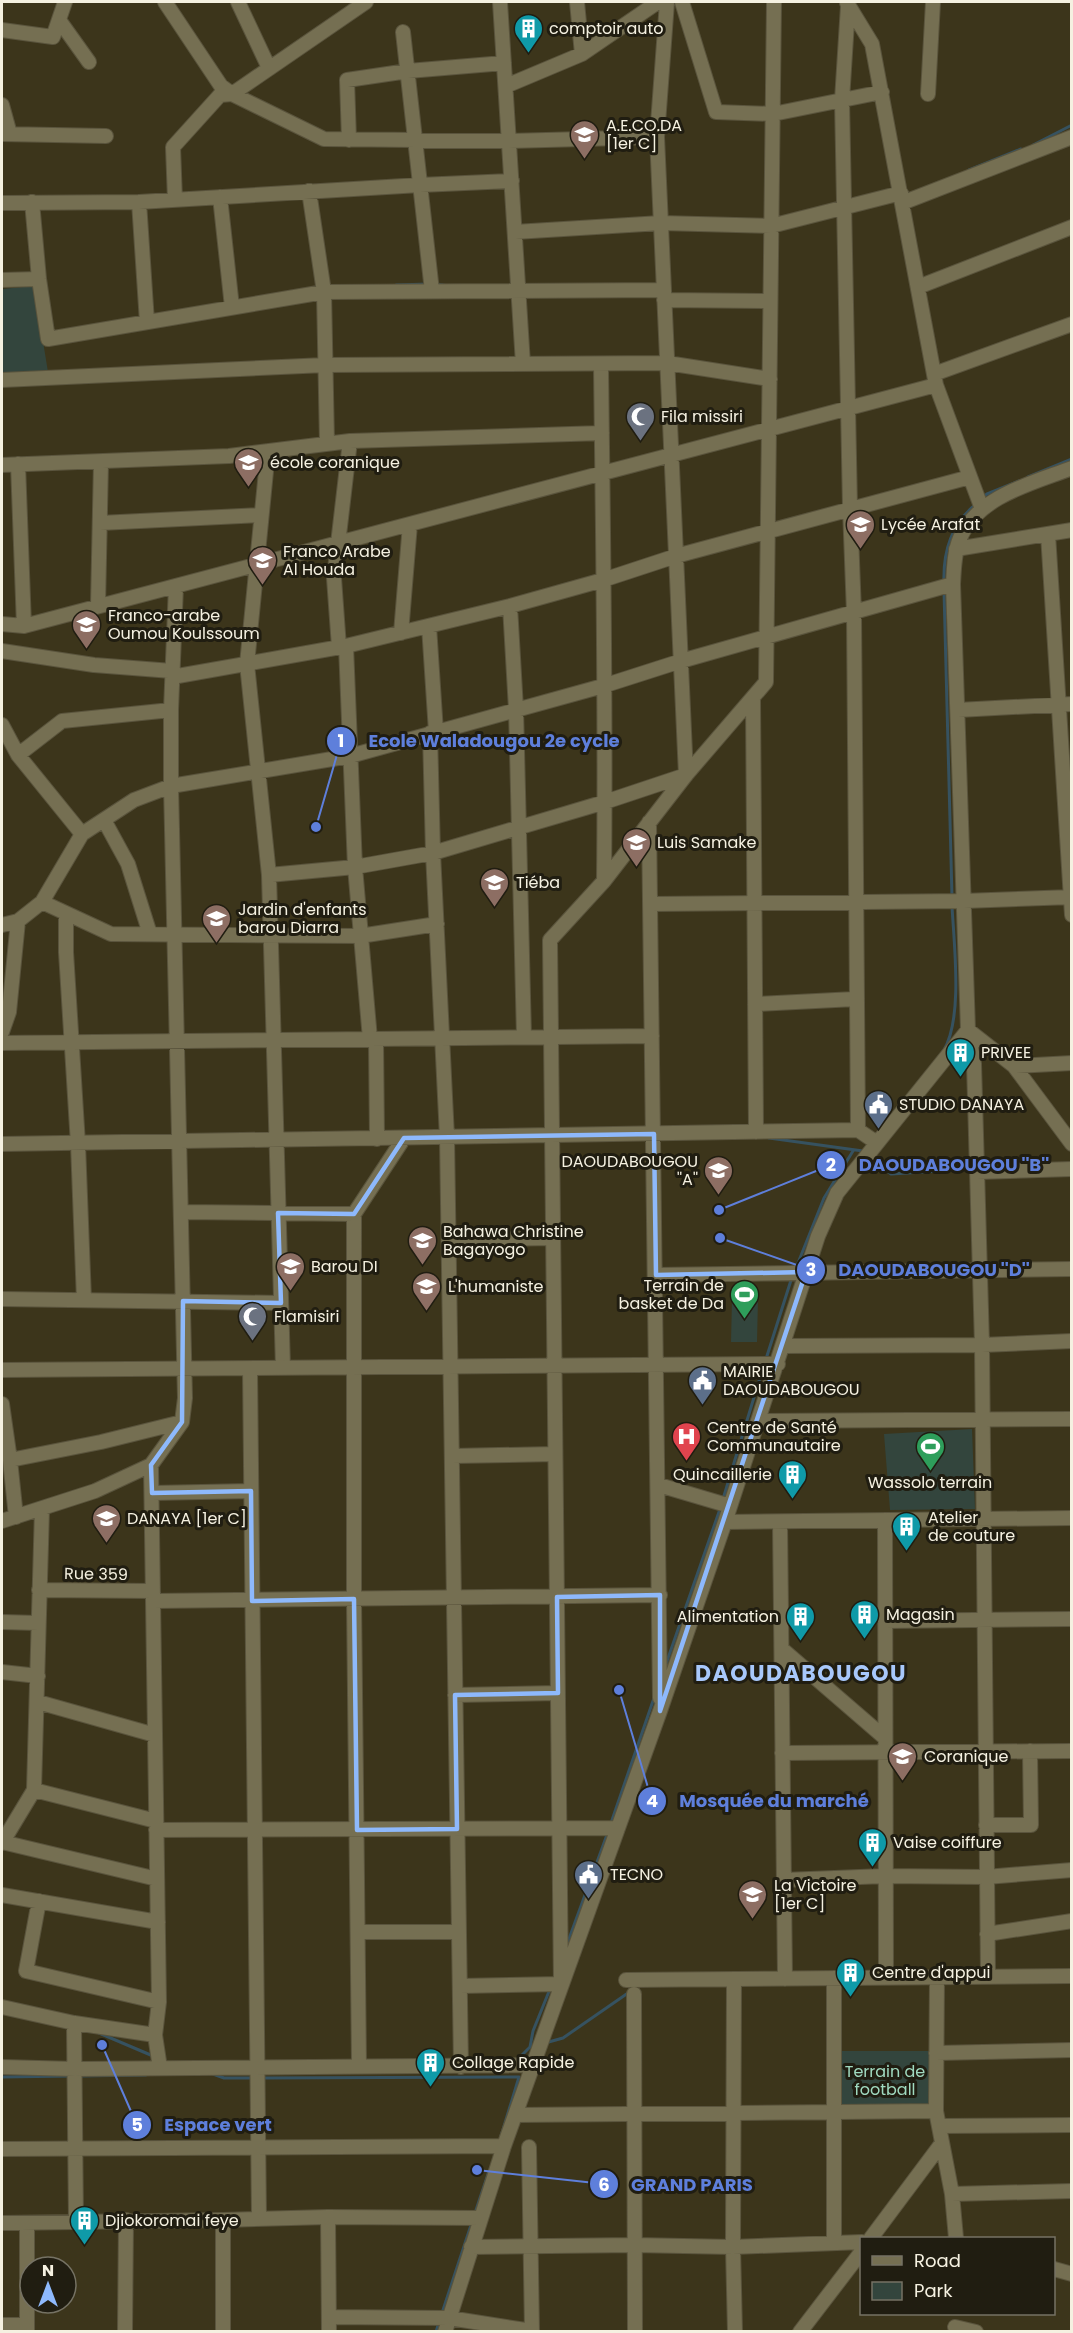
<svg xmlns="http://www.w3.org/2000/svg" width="1073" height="2333" viewBox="0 0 1073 2333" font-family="Poppins,sans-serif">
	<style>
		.green { fill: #33453d }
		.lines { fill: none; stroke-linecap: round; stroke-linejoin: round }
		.stream { stroke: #365260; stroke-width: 3 }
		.minor-casing { stroke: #5a543d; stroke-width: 16 }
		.minor { stroke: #756f52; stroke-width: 14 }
		.marked { fill: none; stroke: #8eb9fc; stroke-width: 4.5; stroke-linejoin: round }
		.labels { text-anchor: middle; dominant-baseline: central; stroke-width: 6; stroke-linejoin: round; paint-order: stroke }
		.poi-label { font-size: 16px; fill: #f5f1e1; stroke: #201d11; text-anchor: start }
		.street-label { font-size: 16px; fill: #f5f1e1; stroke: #201d11 }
		.park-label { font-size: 16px; fill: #a0dac0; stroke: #201d11 }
		.district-label { font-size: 22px; font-weight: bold; letter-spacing: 1.5px; fill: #a8c8fb; stroke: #201d11 }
		.leader { fill: none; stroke: #5e7fdb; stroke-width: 2 }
		.callout-dot { fill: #5e7fdb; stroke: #201d11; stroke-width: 2 }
		.mark-label { font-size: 18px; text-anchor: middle; font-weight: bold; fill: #fff }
		.callout-label { font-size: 18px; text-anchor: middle; font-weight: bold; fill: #5e7fdb; stroke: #201d11; stroke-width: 6; stroke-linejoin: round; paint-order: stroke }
	</style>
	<rect width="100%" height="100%" fill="#3c351b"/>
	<path class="green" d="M34,286L48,372L2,374V289Z
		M732,1299H758L757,1342H731Z
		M972,1429L975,1509L890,1510L884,1434Z
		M841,2051H930L932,2109H838Z"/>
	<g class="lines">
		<path class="stream" d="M1033,145L1072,125
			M969,170L1021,149
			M435,284L449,286
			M396,285L429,284
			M1028,477L1072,459
			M982,498L987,494L1019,481
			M944,582C943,552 952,524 975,505
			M944,591L952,897
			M944,1050C963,1017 954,945 952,906
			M769,1138L863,1151
			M876,1163L891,1174L973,1169
			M796,1268L824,1198L853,1151
			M766,1359L792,1277
			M723,1499L763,1368
			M666,1664L720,1509
			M611,1823L654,1698
			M566,1947L608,1832
			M99,2033L153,2056
			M545,2043L563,2038L628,1993
			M530,2047L533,2031L550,1989
			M518,2059L530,2047L536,2045
			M213,2074L224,2078H253
			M78,2076L146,2075
			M2,2077L71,2076
			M263,2078L519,2077L501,2136
			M475,2213L489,2171
			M442,2313L472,2222
			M436,2332L439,2322"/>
		<defs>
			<path id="minor" d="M165,2L221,86L232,94L324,139L509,141L657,137
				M238,2L269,68
				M500,2L523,364
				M577,2L582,54
				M682,2L716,112L773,114L882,92
				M847,3L872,44L936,385L982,509
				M848,6L842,100L850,508L854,613L858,1130
				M59,20L89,62
				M2,30L53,37L65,2
				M403,32L432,291
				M506,86L582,54L658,2
				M928,94L933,2
				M2,105L10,134
				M2,134L106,136
				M349,140L347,80L408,71L504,63
				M309,191L324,292L327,443
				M220,197L232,307
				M175,200L173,147L220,95L232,94L366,2
				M32,202L39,279L48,339L324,292L664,290
				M139,202L147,322
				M2,203L139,202L420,185L512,181
				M902,203L1072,137
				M515,232L661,223L771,226L901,193
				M2,280L39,279
				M918,287L1072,227
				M664,300L770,301
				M601,364C603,536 606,709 604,881
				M934,374L1072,324
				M2,380L325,365L667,363L770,379
				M268,451L247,664L269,875L283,1368
				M18,464L24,626
				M2,465L229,456L350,441L602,433
				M100,523L261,515
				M1048,534L1072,915
				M956,549L1072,530
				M98,606L101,462
				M510,606L516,709L524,1037
				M2,624L24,626L936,385
				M429,626L436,732
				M401,633L410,524
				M346,646L355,867L370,1039
				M339,647L334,578L350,441
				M2,651L94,665L172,671
				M172,677L346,646L510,606L603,580L676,556L970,477
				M753,698L756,1132
				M958,710L1072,704
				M2,725L18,755L82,834
				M430,733L433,853L447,1137L461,2067
				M18,755L62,721L171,710
				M104,820L128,864L150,934
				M649,822L660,1698
				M269,875L355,867L433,853L605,802L686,775L657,137L667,2
				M42,902L111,934L360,936L437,924
				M650,904L964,901L1072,897
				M66,915V952L78,1144L84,1300
				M2,925L18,921L42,902L82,834L134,800L171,786L350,756L603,686L681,661L953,584
				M755,1004L855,999
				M968,1030L974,1064L982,1345L988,1977
				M968,1030L1014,1066L1072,1144
				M2,1032L9,1012L18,921
				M376,1039L377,1139
				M2,1043L652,1036
				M1014,1066L1072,1063
				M2,1144L858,1130L877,1143
				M977,1172L1072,1169
				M181,1212L354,1214
				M449,1240L553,1238
				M656,1275L1072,1269
				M2,1299L281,1303
				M783,1346L982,1345L1072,1341
				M250,1369L259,2219
				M2,1370L778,1364
				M2,1404L10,1460L101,1442L182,1422
				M760,1421L1072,1419
				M452,1456L555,1454
				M10,1460L16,1517
				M151,1465L159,2002L155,2035L160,2068
				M659,1485L730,1506
				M152,1493L251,1491
				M885,1520L886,1978
				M2,1521L95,1491L151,1465L182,1422L185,1398L171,786V710L176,586
				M725,1522L1072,1518
				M780,1522L785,1979
				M39,1590L153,1591
				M153,1601L660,1595
				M885,1621L1072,1619
				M2,1622L38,1623
				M782,1649L885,1738
				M2,1672L38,1676
				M455,1695L558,1693
				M38,1702L155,1735
				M782,1753L1072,1751
				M34,1790L156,1821
				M986,1825H1031L1030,1751
				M156,1830L618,1828
				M2,1842L157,1879
				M2,1843L34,1790L42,1509
				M784,1880L885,1876L986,1877L1072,1870
				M2,1895L158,1922
				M39,1901L26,1971L159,2002
				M358,1932H459
				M987,1934L1072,1921
				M937,1977L936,2111L952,2194L956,2238
				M834,1978V2242
				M734,1979L733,2247L735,2332
				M626,1980L1072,1976
				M561,1985L550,940L604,881L686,775L766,682L774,2
				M460,1986L561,1984
				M634,1994L635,2332
				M2,2007L74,2023L155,2035
				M74,2023L76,2221
				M936,2053L1072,2050
				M2,2067L75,2069L533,2065
				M359,2067L354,1599V1214L404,1138
				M515,2115L936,2111
				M939,2126L1072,2125
				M529,2147L532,2332
				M2,2149L504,2146
				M952,2194L1072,2191
				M328,2217L329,2332
				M2,2223L223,2220L328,2217L481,2218
				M27,2223V2332
				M871,2238L942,2143
				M471,2247L634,2245L733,2247L862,2242
				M1054,2269L1072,2274
				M329,2317L449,2318L532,2331
				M2,2325H27
				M955,2327L976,2332
				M125,2332L126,2220
				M223,2332V2220
				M445,2332L504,2146L660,1711L725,1522L818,1236L837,1193L968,1030L953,584C954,569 954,552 960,538C978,496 1033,483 1072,468
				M800,2332L862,2251"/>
		</defs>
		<use href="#minor" class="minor-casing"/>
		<use href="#minor" class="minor"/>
	</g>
	<path class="marked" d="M654,1134L656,1275L806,1272L660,1711V1595L557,1597L558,1693L455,1695L457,1829L357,1830L354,1599L252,1601L251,1491L152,1493L151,1465L182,1422L183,1301L281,1303L278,1213L354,1214L404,1138Z"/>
	<defs>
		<symbol id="building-pin" viewBox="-11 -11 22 30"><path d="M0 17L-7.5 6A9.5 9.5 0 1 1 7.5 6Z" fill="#0f9aa8" stroke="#201d11"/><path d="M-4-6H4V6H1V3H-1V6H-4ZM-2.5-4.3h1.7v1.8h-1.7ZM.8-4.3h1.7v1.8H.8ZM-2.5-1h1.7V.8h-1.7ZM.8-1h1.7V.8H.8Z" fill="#fff"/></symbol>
		<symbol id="school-pin" viewBox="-11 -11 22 30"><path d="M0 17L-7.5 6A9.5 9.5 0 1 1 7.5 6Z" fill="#8d6e63" stroke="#201d11"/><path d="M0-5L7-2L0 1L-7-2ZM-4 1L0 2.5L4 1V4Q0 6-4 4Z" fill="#fff"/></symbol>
		<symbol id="mosque-pin" viewBox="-11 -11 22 30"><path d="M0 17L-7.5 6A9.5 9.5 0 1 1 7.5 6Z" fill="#6b7280" stroke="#201d11"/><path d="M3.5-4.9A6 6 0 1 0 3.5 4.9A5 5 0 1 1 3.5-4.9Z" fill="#fff"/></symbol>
		<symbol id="civic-pin" viewBox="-11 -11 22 30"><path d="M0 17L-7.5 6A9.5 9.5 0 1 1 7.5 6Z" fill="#5c6f8a" stroke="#201d11"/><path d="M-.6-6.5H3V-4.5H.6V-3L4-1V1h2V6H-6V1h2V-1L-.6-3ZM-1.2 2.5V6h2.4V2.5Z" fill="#fff"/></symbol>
		<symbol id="stadium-pin" viewBox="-11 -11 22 30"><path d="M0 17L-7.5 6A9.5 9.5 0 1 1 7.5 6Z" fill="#2e9e5b" stroke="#201d11"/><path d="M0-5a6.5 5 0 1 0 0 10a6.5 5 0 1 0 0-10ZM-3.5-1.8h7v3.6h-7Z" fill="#fff"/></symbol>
		<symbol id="hospital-pin" viewBox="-11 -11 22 30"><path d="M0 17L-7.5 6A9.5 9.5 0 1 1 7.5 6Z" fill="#e0444e" stroke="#201d11"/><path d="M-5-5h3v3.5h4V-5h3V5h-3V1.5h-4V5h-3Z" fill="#fff"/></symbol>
	</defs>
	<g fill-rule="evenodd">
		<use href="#building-pin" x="512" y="12" width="33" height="45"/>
		<use href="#school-pin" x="568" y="118" width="33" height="45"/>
		<use href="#mosque-pin" x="624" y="400" width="33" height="45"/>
		<use href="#school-pin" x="232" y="446" width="33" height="45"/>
		<use href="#school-pin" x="844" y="508" width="33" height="45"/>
		<use href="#school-pin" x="246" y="544" width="33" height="45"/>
		<use href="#school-pin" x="70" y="608" width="33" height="45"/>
		<use href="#school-pin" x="620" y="826" width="33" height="45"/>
		<use href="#school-pin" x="478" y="866" width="33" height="45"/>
		<use href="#school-pin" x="200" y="902" width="33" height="45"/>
		<use href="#building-pin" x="944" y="1036" width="33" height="45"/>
		<use href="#civic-pin" x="862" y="1088" width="33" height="45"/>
		<use href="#school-pin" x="702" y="1154" width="33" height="45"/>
		<use href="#school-pin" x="406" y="1224" width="33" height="45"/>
		<use href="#school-pin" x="274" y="1250" width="33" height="45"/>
		<use href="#school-pin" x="410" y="1270" width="33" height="45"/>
		<use href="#stadium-pin" x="728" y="1278" width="33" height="45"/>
		<use href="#mosque-pin" x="236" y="1300" width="33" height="45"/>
		<use href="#civic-pin" x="686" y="1364" width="33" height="45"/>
		<use href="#hospital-pin" x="670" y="1420" width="33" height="45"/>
		<use href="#stadium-pin" x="914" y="1430" width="33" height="45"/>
		<use href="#building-pin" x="776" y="1458" width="33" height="45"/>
		<use href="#school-pin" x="90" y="1502" width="33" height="45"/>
		<use href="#building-pin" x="890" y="1510" width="33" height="45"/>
		<use href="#building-pin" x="848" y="1598" width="33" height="45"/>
		<use href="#building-pin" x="784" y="1600" width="33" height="45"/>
		<use href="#school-pin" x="886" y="1740" width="33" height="45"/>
		<use href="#building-pin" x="856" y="1826" width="33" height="45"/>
		<use href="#civic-pin" x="572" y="1858" width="33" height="45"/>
		<use href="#school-pin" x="736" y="1878" width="33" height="45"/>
		<use href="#building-pin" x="834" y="1956" width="33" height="45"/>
		<use href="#building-pin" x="414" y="2046" width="33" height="45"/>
		<use href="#building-pin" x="68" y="2204" width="33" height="45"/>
	</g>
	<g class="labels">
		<g class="poi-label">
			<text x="549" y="28">comptoir auto</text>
			<text x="606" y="125">A.E.CO.DA<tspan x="606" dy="18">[1er C]</tspan></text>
			<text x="661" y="416">Fila missiri</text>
			<text x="270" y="462">école coranique</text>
			<text x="881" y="524">Lycée Arafat</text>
			<text x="283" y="551">Franco Arabe<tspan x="283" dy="18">Al Houda</tspan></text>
			<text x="108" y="615">Franco-arabe<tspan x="108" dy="18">Oumou Koulssoum</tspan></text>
			<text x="657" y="842">Luis Samake</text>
			<text x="516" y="882">Tiéba</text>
			<text x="238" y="909">Jardin d'enfants<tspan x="238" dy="18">barou Diarra</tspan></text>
			<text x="981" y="1052">PRIVEE</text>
			<text x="899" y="1104">STUDIO DANAYA</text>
			<text x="698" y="1161" text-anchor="end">DAOUDABOUGOU<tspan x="698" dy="18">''A''</tspan></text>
			<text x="443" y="1231">Bahawa Christine<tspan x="443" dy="18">Bagayogo</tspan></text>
			<text x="311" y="1266">Barou DI</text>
			<text x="724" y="1285" text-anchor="end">Terrain de<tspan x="724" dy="18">basket de Da</tspan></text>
			<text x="448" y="1286">L'humaniste</text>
			<text x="274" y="1316">Flamisiri</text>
			<text x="723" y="1371">MAIRIE<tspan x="723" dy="18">DAOUDABOUGOU</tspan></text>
			<text x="707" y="1427">Centre de Santé<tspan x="707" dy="18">Communautaire</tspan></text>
			<text x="772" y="1474" text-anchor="end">Quincaillerie</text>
			<text x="930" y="1482" text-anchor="middle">Wassolo terrain</text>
			<text x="928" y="1517">Atelier<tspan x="928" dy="18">de couture</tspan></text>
			<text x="127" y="1518">DANAYA [1er C]</text>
			<text x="886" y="1614">Magasin</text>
			<text x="779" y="1616" text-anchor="end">Alimentation</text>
			<text x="924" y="1756">Coranique</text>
			<text x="893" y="1842">Vaise coiffure</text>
			<text x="610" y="1874">TECNO</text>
			<text x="774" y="1885">La Victoire<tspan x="774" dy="18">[1er C]</tspan></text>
			<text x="872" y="1972">Centre d'appui</text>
			<text x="452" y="2062">Collage Rapide</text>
			<text x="105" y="2220">Djiokoromai feye</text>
		</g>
		<g class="street-label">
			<text transform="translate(96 1574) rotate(1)">Rue 359</text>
		</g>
		<g class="park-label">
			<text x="885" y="2071">Terrain de<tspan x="885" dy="18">football</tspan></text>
		</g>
		<g class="district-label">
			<text x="801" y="1673">DAOUDABOUGOU</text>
		</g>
	</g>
	<path class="leader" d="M316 827L341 741M719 1210L831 1165M720 1238L811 1270M619 1690L652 1801M102 2045L137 2125M477 2170L604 2184"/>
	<g class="callout-dot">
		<circle cx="316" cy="827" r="6"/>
		<circle cx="719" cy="1210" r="6"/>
		<circle cx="720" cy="1238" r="6"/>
		<circle cx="619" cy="1690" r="6"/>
		<circle cx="102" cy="2045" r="6"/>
		<circle cx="477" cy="2170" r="6"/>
		<circle cx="341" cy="741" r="15"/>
		<circle cx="831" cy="1165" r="15"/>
		<circle cx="811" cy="1270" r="15"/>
		<circle cx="652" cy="1801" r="15"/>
		<circle cx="137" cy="2125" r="15"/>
		<circle cx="604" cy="2184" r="15"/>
	</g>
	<g class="mark-label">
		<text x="341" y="747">1</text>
		<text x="831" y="1171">2</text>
		<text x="811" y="1276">3</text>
		<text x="652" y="1807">4</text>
		<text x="137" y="2131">5</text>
		<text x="604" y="2191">6</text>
	</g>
	<g class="callout-label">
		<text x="494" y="747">Ecole Waladougou 2e cycle</text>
		<text x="954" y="1171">DAOUDABOUGOU ''B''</text>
		<text x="934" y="1276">DAOUDABOUGOU ''D''</text>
		<text x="774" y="1807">Mosquée du marché</text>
		<text x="218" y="2131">Espace vert</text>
		<text x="692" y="2191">GRAND PARIS</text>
	</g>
	<rect width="1073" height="2333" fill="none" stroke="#f5f1e1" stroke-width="6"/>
	<rect x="860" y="2237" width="195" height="78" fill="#201d11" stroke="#757264" stroke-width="1.5"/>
	<rect x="872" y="2256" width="30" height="9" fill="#756f52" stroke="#757264" stroke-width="1.5"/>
	<text x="914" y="2267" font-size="18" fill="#f5f1e1">Road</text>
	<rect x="872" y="2282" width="30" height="18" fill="#33453d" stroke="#757264" stroke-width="1.5"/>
	<text x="914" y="2297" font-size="18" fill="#f5f1e1">Park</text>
	<g transform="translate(48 2285)"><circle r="28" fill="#201d11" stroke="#757264" stroke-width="1.5"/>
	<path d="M0-4.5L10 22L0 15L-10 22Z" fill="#8eb9fc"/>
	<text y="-9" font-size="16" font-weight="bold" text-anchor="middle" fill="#f5f1e1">N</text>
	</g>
</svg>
